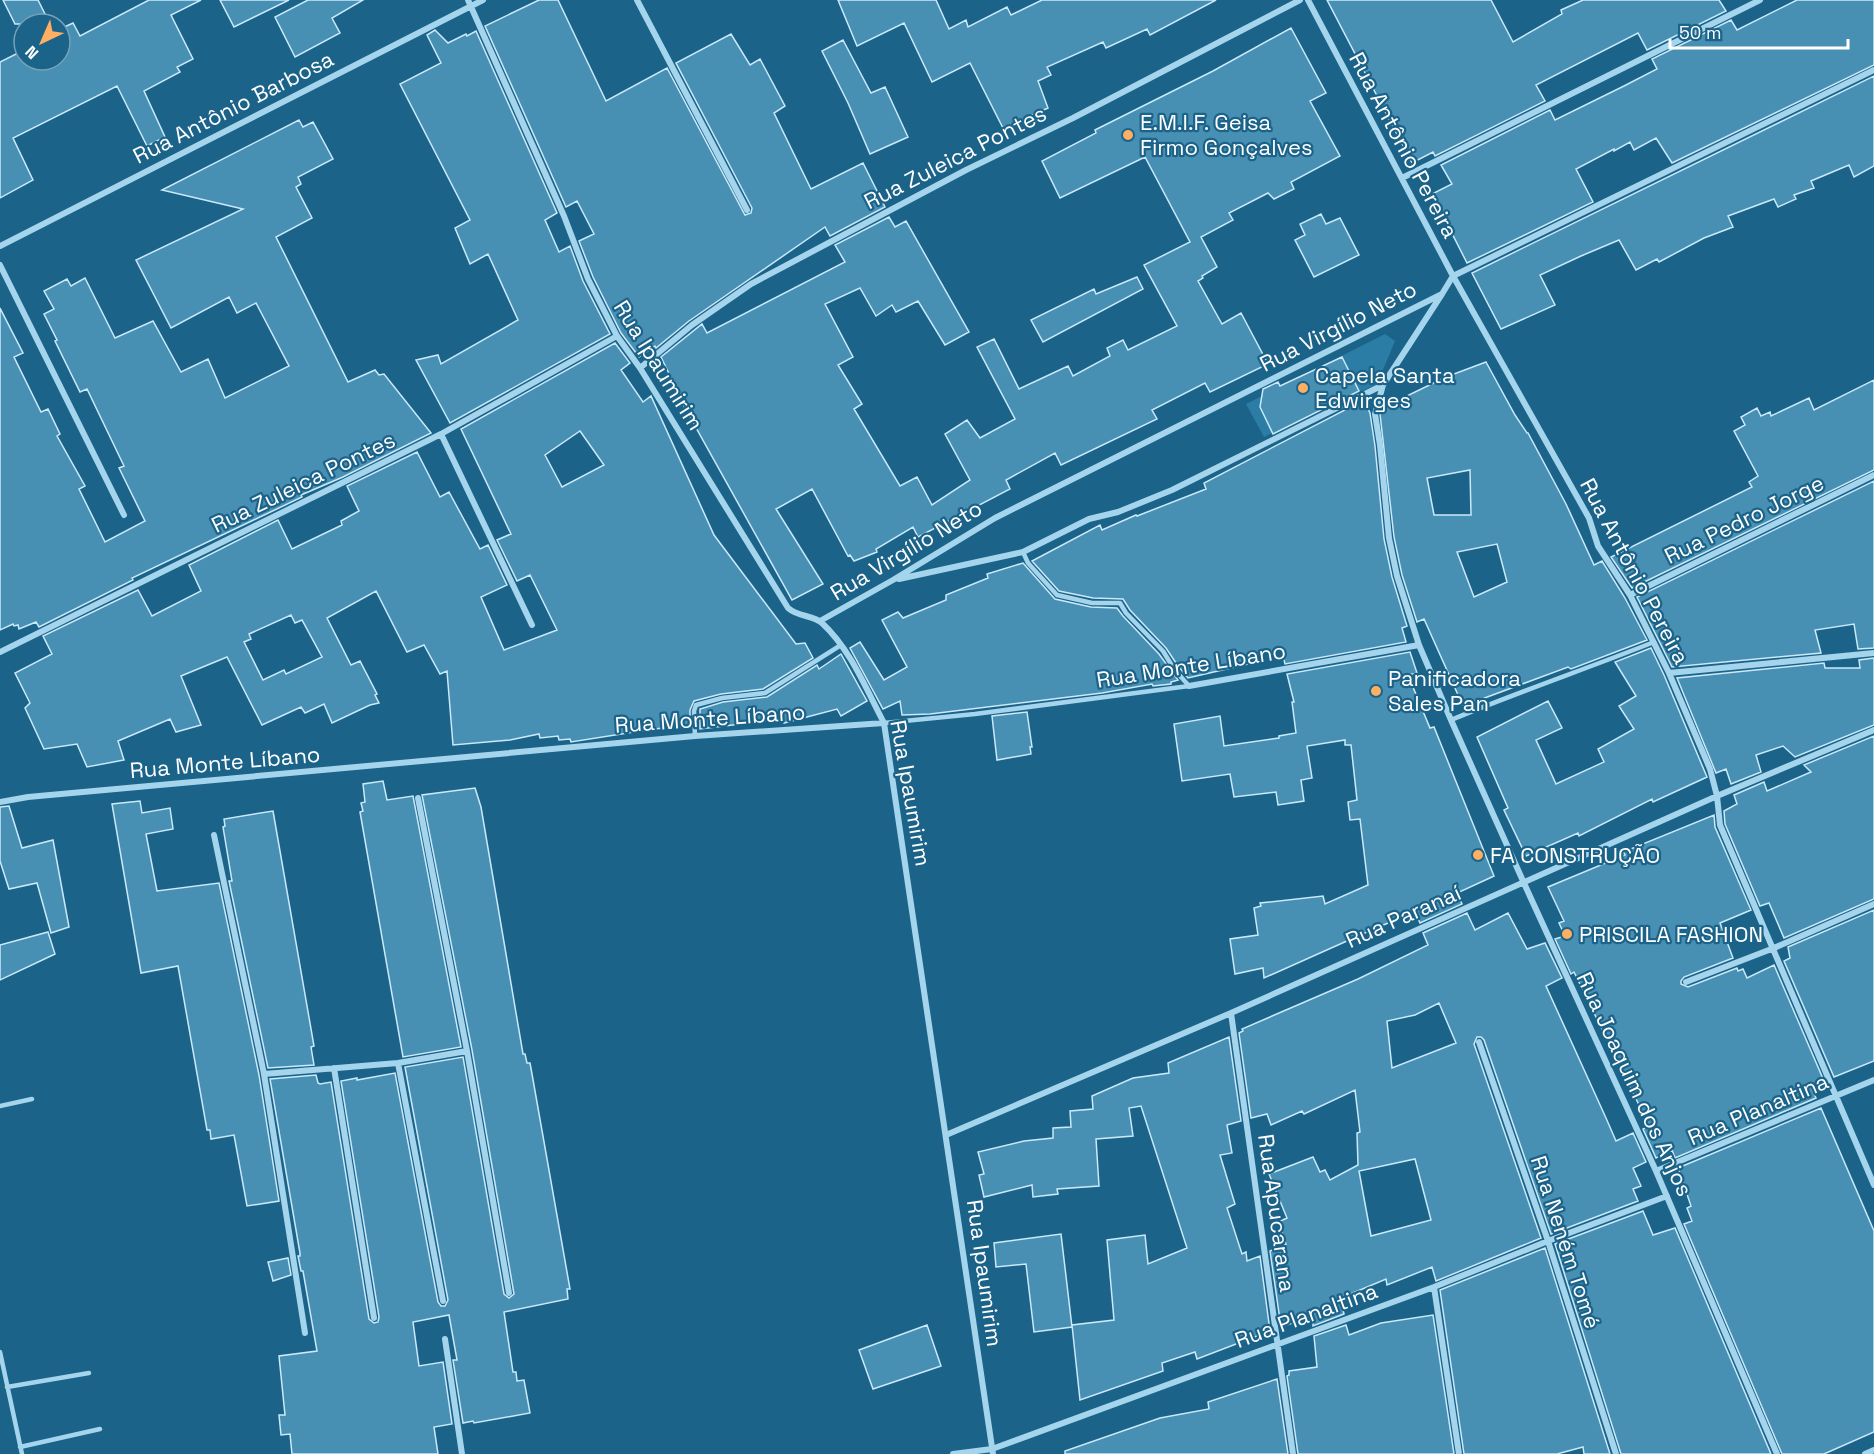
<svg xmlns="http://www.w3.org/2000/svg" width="1874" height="1454" viewBox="0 0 1874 1454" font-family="'Space Grotesk',sans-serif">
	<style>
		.green { fill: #2b7da5 }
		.building { fill: #488fb4; stroke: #cae9f9; stroke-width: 1.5; fill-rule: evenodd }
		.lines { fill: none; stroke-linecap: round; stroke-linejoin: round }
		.service { stroke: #a4d5ed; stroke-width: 4.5 }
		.minor { stroke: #a4d5ed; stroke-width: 6 }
		.poi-dot { fill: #feaf61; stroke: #1b6389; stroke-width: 2 }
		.labels { text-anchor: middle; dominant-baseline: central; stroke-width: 4.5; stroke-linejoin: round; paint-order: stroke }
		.street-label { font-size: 22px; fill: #fff; stroke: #1b6389 }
		.poi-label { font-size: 22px; fill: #fff; stroke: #1b6389; text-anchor: start }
	</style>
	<rect width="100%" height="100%" fill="#1b6389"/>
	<path class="green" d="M1385,334L1395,341L1377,384L1264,437L1246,404Z"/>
	<path class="building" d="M3,0H38L50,24H15Z
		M149,0H201L171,15L193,59L177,67L180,72L144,91L165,137L147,146L117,86L13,138L33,180L0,198V62L24,50V60H60V29L73,23L80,36Z
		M220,0H289L234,27Z
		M308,0H363L332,18L340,33L295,57L275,17Z
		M539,0H558L606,101L667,68L745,215L751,213L752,208L676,63L731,34L750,65L760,59L785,106L774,113L811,189L863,163L885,207L830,236L825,227L689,321L656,348L655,346L639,357L621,333L593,277L579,241L594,234L577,201L566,207L485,26Z
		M838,0H936L949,29L966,20L968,27L1007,7L1011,15L1042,0H1216L1150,35L1147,29L1106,48L1103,42L1047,67L1051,75L1038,81L1048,108L1003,128L970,63L932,82L904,23L857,46Z
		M1327,0H1491L1513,42L1562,14L1561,10L1583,0H1719L1726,11L1647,50L1638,33L1536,85L1545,101L1435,156L1433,152L1412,163Z
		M1797,0H1874V65L1672,163L1656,138L1634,150L1630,142L1614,151V149L1576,169L1593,202L1467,263L1432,194L1452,184L1441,165L1550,110L1555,120L1624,86L1657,69L1652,59L1731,20L1737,30Z
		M1291,28L1326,93L1310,101L1340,156L1291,182L1294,189L1274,199L1268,193L1229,213L1233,220L1201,237L1217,267L1202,276L1203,278L1198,281L1222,324L1241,313L1268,364L1210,392L1205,383L1152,410L1157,419L1061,465L1055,453L1006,480L1010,489L918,537L913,527L876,549L877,552L854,561L850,555L848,556L812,489L776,509L823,584L792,600L670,381L672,380L661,357L702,324L707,333L845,262L835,245L889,217L895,227L906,221L969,332L945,345L918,301L896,312L892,305L876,316L860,288L825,304L853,357L838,365L862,404L854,409L900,486L917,477L932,505L970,480L945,434L967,420L980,438L1015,419L977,347L994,339L1019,389L1068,366L1073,376L1110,356L1107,348L1123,340L1128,350L1177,326L1144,265L1190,242L1145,157L1060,198L1042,161L1096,133L1095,130L1213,71Z
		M435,30L448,43L466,34L467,36L476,31L557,213L545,220L559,252L570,246L583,281L610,334L450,423L416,360L438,355L441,364L518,320L488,254L470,264L455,228L470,220L400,84L441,63L427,35Z
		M843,40L871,93L885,87L908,137L870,154L848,103L822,51Z
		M1874,76V166L1854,177L1849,165L1811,181L1814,188L1794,195L1796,199L1778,207L1774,199L1728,216L1733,227L1704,238L1659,262L1657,259L1636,270L1619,240L1581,256L1540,275L1555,305L1501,329L1472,273Z
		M299,120L303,127L313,122L333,159L298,177L301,184L296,187L312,218L276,237L348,382L375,370L379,375L384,374L431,433L343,477L301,495L302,497L132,578L133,580L39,627L36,622L19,629L18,625L14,626L13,624L0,630V308L23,353L14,357L41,412L48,409L60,434L57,436L85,486L79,489L105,542L145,521L119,468L124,466L87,389L80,392L55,341L57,340L44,314L54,309L44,291L67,279L71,286L85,278L115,338L153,321L181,372L208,359L225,398L289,366L256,303L237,313L229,297L171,328L136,260L243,209L162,190Z
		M1321,214L1326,224L1340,218L1359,255L1314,277L1295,240L1305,235L1300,224Z
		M1137,277L1143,289L1043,342L1031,320L1094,289L1096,294Z
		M615,343L630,363L621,370L643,402L651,396L714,535L796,644L805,643L813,658L763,689L721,694L694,701L690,710V726L653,729L571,742L570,739L559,740L558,736L540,738L539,734L510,740L453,745L447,671L440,674L424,645L407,652L376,591L327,618L351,665L360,661L377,694L375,695L379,703L370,705L332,723L324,704L305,713L301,707L262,725L227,657L181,676L201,725L176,732L170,719L118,741L124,760L87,767L77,744L44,749L25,708L30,703L15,673L52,654L43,636L138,590L152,616L201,591L189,565L278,520L292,549L342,525L341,521L359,511L347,486L417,452L440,497L449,492L480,549L488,545L507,585L481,597L504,650L557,630L530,575L517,581L497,540L511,534L461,429ZM580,431L604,465L562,487L545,455ZM291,615L295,623L302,620L322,657L286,674L284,670L263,680L244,642L251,639L249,634Z
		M1342,357L1359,391L1273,434L1260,407L1263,389L1278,382L1280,386Z
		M1486,362L1515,415L1527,433H1528L1566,504L1594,565L1602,561L1625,598L1647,640L1571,669L1568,667L1463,706L1424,619L1417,622L1402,575L1394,537L1380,414L1382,408L1446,377ZM1470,470L1471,515H1434L1427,478ZM1497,544L1507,582L1474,597L1457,552Z
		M1874,380V470L1632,588L1611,557L1752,487L1749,482L1758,476L1734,431L1745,425L1741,417L1757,408L1761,416L1770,412L1771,416L1809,398L1814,410Z
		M1364,400L1370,413L1375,446L1384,539L1392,577L1407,626L1402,628L1406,642L1285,664L1281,648L1250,657L1248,664L1188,678L1178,666L1166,648L1130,610L1123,599L1093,598L1059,591L1032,561L1100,525L1102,530L1136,515L1137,516L1206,489L1204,483Z
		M1874,481V648L1858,649L1854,624L1815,630L1821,653L1672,667L1637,597Z
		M1023,563L1055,599L1091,607L1117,608L1123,616L1159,654L1178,680L1171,682V684L1153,686L1152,684L1102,693L930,714L902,715L900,701L883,709L850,648L860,642L884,680L907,667L882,620L898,612L903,618L946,600V595L988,578L987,574Z
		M1651,648L1664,675L1707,777L1653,802L1652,799L1579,836L1578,833L1526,856L1504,810L1508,808L1477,737L1548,701L1562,728L1536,740L1556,784L1604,762L1598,749L1634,729L1619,706L1636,696L1615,662Z
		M1410,652L1417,673L1408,675L1430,728L1434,727L1494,876L1457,893L1462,904L1420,923L1415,912L1376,928L1264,978L1263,968L1235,974L1230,939L1258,935L1254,908L1261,906L1260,903L1323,896L1325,904L1368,885L1360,819L1350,820L1348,802L1357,800L1351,745H1345V740L1307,746L1312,778L1301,780L1304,801L1278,805L1276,792L1234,797L1230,774L1182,781L1174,724L1220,716L1224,746L1279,738V736L1296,733L1292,702H1294L1287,674Z
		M841,654L867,701L841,716L837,709L784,723L782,719L700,729V709L723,702L767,697L817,665L819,669Z
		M1874,658V725L1795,757L1783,746L1756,755L1761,772L1731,784L1726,769L1716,773L1677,678L1824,663L1825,668H1860L1859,660Z
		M1027,712L1032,747H1030L1031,754L997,760L992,716Z
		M1874,736V899L1784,938L1769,903L1760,906L1725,824L1724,811L1737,804L1734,795L1764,782L1767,791L1811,772L1804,765Z
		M383,781L387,800L413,796L461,1047L403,1057L360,812L363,811L361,803L365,802L363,784Z
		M475,788L481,807L523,1054H525L527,1063H530L532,1074L570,1289H567L568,1299L504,1312L513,1372H516L517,1381L524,1380L530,1413L474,1423L473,1421L463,1423L453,1360H457L449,1315L413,1322L419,1366L443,1362L452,1424L434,1427L438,1454H292L290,1434L281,1435L279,1415H285L279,1356L317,1351L303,1271H301L298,1256H300V1253L270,1079L316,1075L318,1083L320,1084L331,1082L369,1319L374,1323L378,1322L379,1317L341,1081L357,1078V1080L395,1073L438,1302L441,1306H445L448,1300L405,1067L463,1057L504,1294L509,1298L514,1294L472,1050L422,795Z
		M140,801L142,813L170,808L173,829L146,834L157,891L219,883L259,1075L279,1201L247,1206L234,1135L211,1139L210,1130H207L178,966L141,973L112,804Z
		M9,806L22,848L53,840L69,927L51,933L37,883L9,889L0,861V807Z
		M273,811L314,1046L311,1047L314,1065L268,1068L229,881H232L223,827L225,826L224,819Z
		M1714,815L1715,827L1751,910L1720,923L1733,958L1684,977L1681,981V984L1688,987L1737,968L1738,971L1743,969L1747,978L1774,965L1824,1081L1811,1087L1816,1098L1675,1158L1672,1150L1656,1158L1643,1129L1649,1126L1641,1109L1574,972L1571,974L1555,939L1565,936L1559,923L1564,921L1548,887L1625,855L1623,852Z
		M1874,910V1061L1834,1077L1784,961L1790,958L1788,947Z
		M1467,913L1475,930L1508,913L1527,949L1545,943L1562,978L1546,986L1606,1118L1616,1141L1633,1133L1646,1162L1633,1168L1641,1186L1633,1189L1638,1201L1551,1234L1484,1040L1481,1037H1477L1474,1044L1541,1238L1436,1281L1432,1267L1387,1285L1386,1279L1341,1298L1344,1314L1313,1326V1316L1281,1327L1270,1251L1286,1244L1278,1222L1287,1218L1269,1174L1313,1157L1320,1172L1325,1170L1330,1180L1358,1165L1357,1133L1360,1132L1355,1090L1304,1114L1302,1111L1271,1125L1267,1114L1251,1118L1239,1033L1243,1031L1242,1029L1358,979L1428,945L1423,933ZM1439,1003L1456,1043L1392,1068L1387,1021L1415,1015ZM1415,1159L1431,1220L1371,1236L1359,1171Z
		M48,932L55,954L0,980V945Z
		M1229,1037L1241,1121L1227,1125L1232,1153L1220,1155L1235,1204L1227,1208L1242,1254L1246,1252L1247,1261L1260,1256L1270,1331L1197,1359L1195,1352L1162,1363L1163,1371L1080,1400L1072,1325L1114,1320L1107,1240L1145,1235L1148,1264L1187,1248L1141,1106L1129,1108L1133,1136L1096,1139L1099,1186L1057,1189L1058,1194L1033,1197L1032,1185L984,1197L979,1175L984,1174L978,1152L1024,1141L1053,1138V1128L1071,1127L1070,1111L1093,1109L1092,1096L1133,1078L1169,1073L1168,1063Z
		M1821,1108L1874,1231V1432L1824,1454H1782L1684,1224L1692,1221L1687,1208L1691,1206L1678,1168Z
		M1643,1211L1653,1235L1675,1228L1771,1454H1621L1555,1244Z
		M1061,1234L1072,1327L1034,1332L1026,1264L996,1267L994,1243Z
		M1545,1248L1610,1454H1584L1583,1447L1557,1454H1464L1440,1290Z
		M288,1258L291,1275L273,1281L268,1262Z
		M1433,1315L1454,1454H1298L1287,1376L1289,1375V1371L1317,1367L1314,1336L1346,1325L1349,1335L1381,1323Z
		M927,1325L941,1366L873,1389L859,1350Z
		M1277,1379L1288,1454H1065V1451L1160,1418L1209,1409L1208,1402Z"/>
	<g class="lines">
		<path class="service" d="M1023,552L1028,563L1057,595L1092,603H1120L1126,613L1163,651L1174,669L1189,686
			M1451,720C1518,692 1586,669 1654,642
			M884,723L975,714L1189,686
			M695,736L694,711L696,705L722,698L765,693L841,645
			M0,1106L32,1099
			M0,1352L22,1454
			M7,1387L89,1373
			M20,1447L100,1429"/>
		<path class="minor" d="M468,0L564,216L588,279L617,336L640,368L788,608C798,617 813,615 822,623C851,650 866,689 884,723L993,1454
			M637,0L747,210
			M1308,0L1453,276L1589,518L1598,546L1630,595L1669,673L1710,769L1717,796L1720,825L1874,1185
			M1402,178L1760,0
			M0,246L483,0
			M0,265L124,515
			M1442,294L1383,385L1375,414L1380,445L1389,538L1397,576L1419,645L1451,720L1523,881L1656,1171L1777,1454
			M640,368L692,325L751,284L966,170L1073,118L1300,0
			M441,434L532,625
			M899,579L1023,552L1089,519L1118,512L1172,490L1383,385
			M1630,595L1874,475
			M820,621L893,580L995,518L1442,294L1453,276L1874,70
			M0,652L441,434L617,336
			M1669,673L1874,653
			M1189,686L1419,645
			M418,798L467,1051L509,1293
			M0,802L28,797L695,736L884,723
			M214,835L264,1074L305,1333
			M1686,982L1774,948L1874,904
			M1231,1013L1293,1454
			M1479,1042L1548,1241L1616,1454
			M398,1063L443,1301
			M334,1068L374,1318
			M264,1074L398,1063L467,1051
			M946,1135L1231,1013L1717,796L1874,730
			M1656,1171L1874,1080
			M1434,1287L1459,1454
			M445,1339L462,1454
			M953,1454L992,1449L1434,1287L1548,1241L1667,1196
			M1865,1454L1874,1450"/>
	</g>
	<g class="poi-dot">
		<circle cx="1128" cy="135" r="6"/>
		<circle cx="1303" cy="388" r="6"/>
		<circle cx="1376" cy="691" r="6"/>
		<circle cx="1478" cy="855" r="6"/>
		<circle cx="1567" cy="934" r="6"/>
	</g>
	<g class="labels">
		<g class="street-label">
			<text transform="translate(233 107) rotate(-27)">Rua Antônio Barbosa</text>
			<text transform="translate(1404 145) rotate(62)">Rua Antônio Pereira</text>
			<text transform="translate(955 157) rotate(-27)">Rua Zuleica Pontes</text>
			<text transform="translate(1338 326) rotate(-27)">Rua Virgílio Neto</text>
			<text transform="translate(659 365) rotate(58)">Rua Ipaumirim</text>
			<text transform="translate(303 482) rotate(-26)">Rua Zuleica Pontes</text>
			<text transform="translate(1744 519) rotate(-26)">Rua Pedro Jorge</text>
			<text transform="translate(906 550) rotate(-31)">Rua Virgílio Neto</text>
			<text transform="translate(1635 571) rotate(62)">Rua Antônio Pereira</text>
			<text transform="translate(1191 665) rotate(-9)">Rua Monte Líbano</text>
			<text transform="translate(710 718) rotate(-4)">Rua Monte Líbano</text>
			<text transform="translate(225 762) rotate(-5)">Rua Monte Líbano</text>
			<text transform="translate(911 793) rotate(80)">Rua Ipaumirim</text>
			<text transform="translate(1403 916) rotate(-24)">Rua Paranaí</text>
			<text transform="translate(1635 1084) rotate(65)">Rua Joaquim dos Anjos</text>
			<text transform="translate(1758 1109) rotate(-23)">Rua Planaltina</text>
			<text transform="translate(1277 1213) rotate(82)">Rua Apucarana</text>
			<text transform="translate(1566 1242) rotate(72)">Rua Neném Tomé</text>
			<text transform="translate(985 1273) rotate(82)">Rua Ipaumirim</text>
			<text transform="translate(1306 1315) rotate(-20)">Rua Planaltina</text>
		</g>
		<g class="poi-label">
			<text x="1140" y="122">E.M.I.F. Geisa<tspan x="1140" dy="25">Firmo Gonçalves</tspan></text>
			<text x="1315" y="375">Capela Santa<tspan x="1315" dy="25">Edwirges</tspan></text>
			<text x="1388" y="678">Panificadora<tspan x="1388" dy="25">Sales Pan</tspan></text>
			<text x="1490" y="855">FA CONSTRUÇÃO</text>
			<text x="1579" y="934">PRISCILA FASHION</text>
		</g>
	</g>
	<g transform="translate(42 42) rotate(224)"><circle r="28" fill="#1b6389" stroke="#76a1b8" stroke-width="1.5"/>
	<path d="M0-4.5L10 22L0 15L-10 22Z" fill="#feaf61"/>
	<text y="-9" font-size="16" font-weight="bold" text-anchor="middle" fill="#ffffff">N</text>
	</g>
	<path d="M1670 39v9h178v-9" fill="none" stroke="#ffffff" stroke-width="3"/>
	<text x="1679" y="39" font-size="18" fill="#ffffff" stroke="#1b6389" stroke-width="4.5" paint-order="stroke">50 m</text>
</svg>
